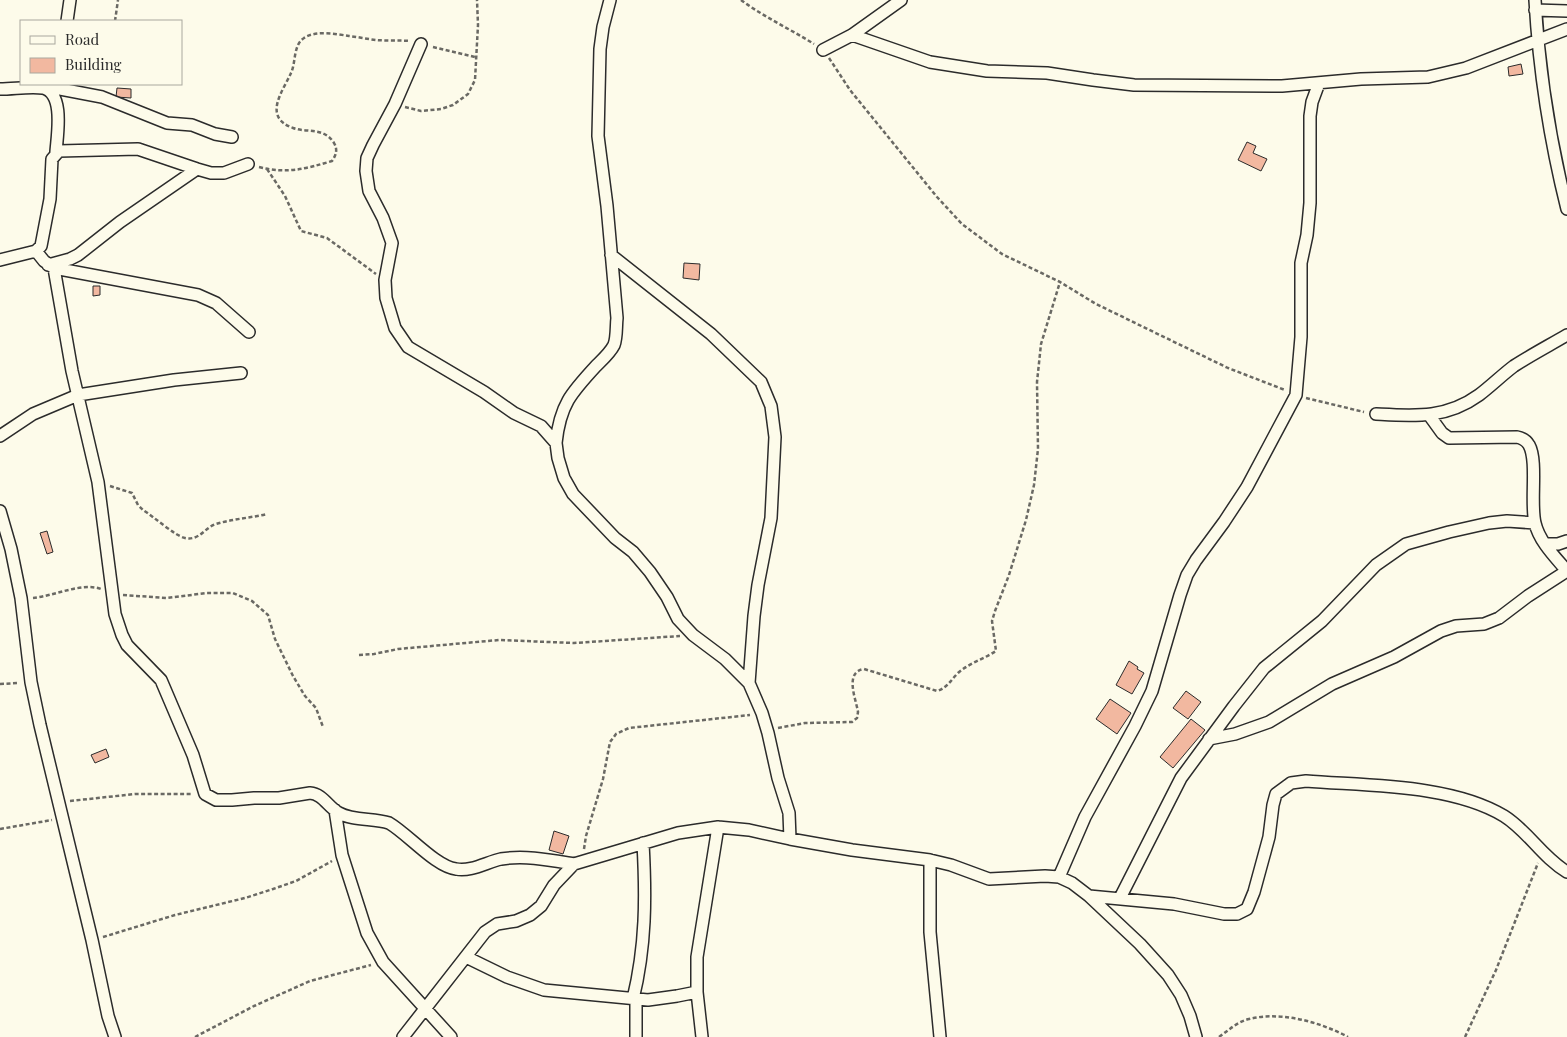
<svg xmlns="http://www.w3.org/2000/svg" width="1567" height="1037" viewBox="0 0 1567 1037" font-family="'Playfair Display',serif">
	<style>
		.building { fill: #f2b8a0; stroke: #2b2b2b }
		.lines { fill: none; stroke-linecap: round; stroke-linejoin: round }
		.minor-casing { stroke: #2b2b2b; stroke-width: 14 }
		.path { stroke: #6a6964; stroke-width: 2.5; stroke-dasharray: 4 2.5; stroke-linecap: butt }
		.minor { stroke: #fdfbea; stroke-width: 11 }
	</style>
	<rect width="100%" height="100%" fill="#fdfbea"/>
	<path class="building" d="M1521,64L1523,74L1509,76L1508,67Z
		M117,88L131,89V98L116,97Z
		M1247,142L1256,146L1253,153L1267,159L1261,171L1238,160Z
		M684,263L700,264L699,280L683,278Z
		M93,286H100V295L93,296Z
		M47,531L53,552L47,554L40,533Z
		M1129,661L1138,667L1137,669L1144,673L1132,694L1116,685Z
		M1186,691L1201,702L1188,719L1173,708Z
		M1110,699L1131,713L1117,734L1096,719Z
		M1191,719L1205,730L1173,768L1160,757Z
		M106,749L109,757L95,763L91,755Z
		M554,831L569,836L563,854L549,850Z"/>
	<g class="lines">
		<defs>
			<path id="minor" d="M1535,0C1539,70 1550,141 1567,209
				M1535,10L1567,11
				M67,21L70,0
				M852,35L930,62L987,71L1047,73L1093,80L1134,85L1282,86L1361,79L1428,77L1466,68L1567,29
				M421,44L395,104L373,145L367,158L366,171L369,191L383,218L392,243L385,280L386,298L395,328L408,347L484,392L514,413L541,426L556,443L558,458L564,478L573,494L615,538L633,552L650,572L667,597L678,619L693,635L725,659L749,683L762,713L768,733L778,778L789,813L790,839
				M823,50L852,35L901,0
				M44,88H55L102,97L167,123L192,125L215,134L232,137
				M0,89C14,89 30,86 43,88C65,93 57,136 56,152
				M36,251L44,261L54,268L198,295L216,303L249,332
				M611,255L711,334L761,382L771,406L775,437L771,518L758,585L754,616L749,683
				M0,260L36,251L41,246L50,199L52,159L59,151L138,149L197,169L211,173H224L248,164
				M48,265L70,259L78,255L120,222L197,169
				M54,268L72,371L98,482L115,614L122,635L127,645L161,680L193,755L205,794L216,800H232L254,798H279L310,793C323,794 328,807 339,813C353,821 374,818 389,823C408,834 436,867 456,869C471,872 487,862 501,859C525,855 550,860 574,864
				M1376,414C1414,416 1446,419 1479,395C1491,386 1502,375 1514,366C1531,355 1550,345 1567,335
				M0,436L33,414L78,395L174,380L241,373
				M556,443C560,405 571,393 596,366C602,360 610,353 614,345C617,337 616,326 617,318L607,206L598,136L600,49L603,27L610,0
				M0,511L11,549L21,598L31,682L40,725L92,940L108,1016L115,1037
				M1545,544H1558L1567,541
				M1209,739L1235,734L1269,722L1332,684L1394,657L1441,631L1456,626L1484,624L1499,618L1528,596L1567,571C1555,557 1539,541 1535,523C1530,503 1538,461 1529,445C1526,440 1522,438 1517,437L1449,438L1442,433L1429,415
				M335,810L342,855L367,933L383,962L451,1037
				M930,860V932L940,1037
				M1059,877L1085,817L1135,726L1152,691L1180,595L1187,575L1196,560L1224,522L1247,487L1296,395L1301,337V263L1307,235L1310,203V116L1312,102L1319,83
				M1089,896L1174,904L1224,914H1237L1247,909L1254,892L1269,837L1273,805L1276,794L1291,783L1306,781C1367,786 1451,784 1504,816C1528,831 1542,857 1567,872
				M1120,898L1181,778L1234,706L1264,668L1322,621L1376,565L1406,544L1449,532L1489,523L1507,521L1535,523
				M466,957L507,977L544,990L648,1000L677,996L697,992
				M633,999C646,946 646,897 643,843
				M403,1037L485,932L497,924L516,921L530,915L541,906L554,885L574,864L678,833L718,827L749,830L790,839L852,850L930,860L951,865L989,879L1045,876L1059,877L1072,883L1089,896L1140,944L1168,975L1181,995L1190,1016L1196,1037
				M636,1037V999
				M702,1037L697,992V957L718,827"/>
		</defs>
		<use href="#minor" class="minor-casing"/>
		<path class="path" d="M741,0C764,17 790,29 814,44
			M115,21L118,0
			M433,47L475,57
			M829,58L850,90L937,197L962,224L1002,254L1060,282L1096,304L1228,368L1285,390
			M405,107L421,111L441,109L453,105L468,94L475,80L478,25L477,0
			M259,167C287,174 305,169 332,161C336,155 338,150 334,143C324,127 308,133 293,128C262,117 283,91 291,73C296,63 293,45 304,38C316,30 336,34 349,36C358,37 367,39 376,40C387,41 399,40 410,41
			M267,169L285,196L301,231L327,238L376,274
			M1306,398L1364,412
			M110,486L132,493L138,505L143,510C153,516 175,536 185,538C200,541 205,527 216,524C232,519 250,518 267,514
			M123,595L167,598L207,593H233L252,601L268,615L275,639L293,676L305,696L316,708L323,727
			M33,598C54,596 82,582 101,589
			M359,655L374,654L398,649L499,640L574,643L680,636
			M0,684L19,683
			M778,728L805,723L852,722L857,718L858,712C856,699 844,672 864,669L937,691C947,688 951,680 958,673C969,663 984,659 996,651L992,621L995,611L1009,575L1026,520L1034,485L1038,449L1037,382L1041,344L1060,282
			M70,801L135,794H192
			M0,829L52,820
			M584,849L586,836L603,779L610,742L616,734L629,728L750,715
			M103,937L175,915L245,898L273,889L296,881L332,861
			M195,1037L254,1006L310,981L371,965
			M1219,1037C1229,1030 1237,1022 1249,1019C1281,1011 1320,1022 1348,1037
			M1465,1037L1496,970L1538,863"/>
		<use href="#minor" class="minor"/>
	</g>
	<rect x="20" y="20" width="162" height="65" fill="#fdfbea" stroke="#a9a89e"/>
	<rect x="30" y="36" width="25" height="8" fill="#fdfbea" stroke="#a9a89e"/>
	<text x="65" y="45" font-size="15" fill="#2b2b2b">Road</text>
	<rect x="30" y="58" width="25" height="15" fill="#f2b8a0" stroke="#a9a89e"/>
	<text x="65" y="70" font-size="15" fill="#2b2b2b">Building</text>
</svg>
